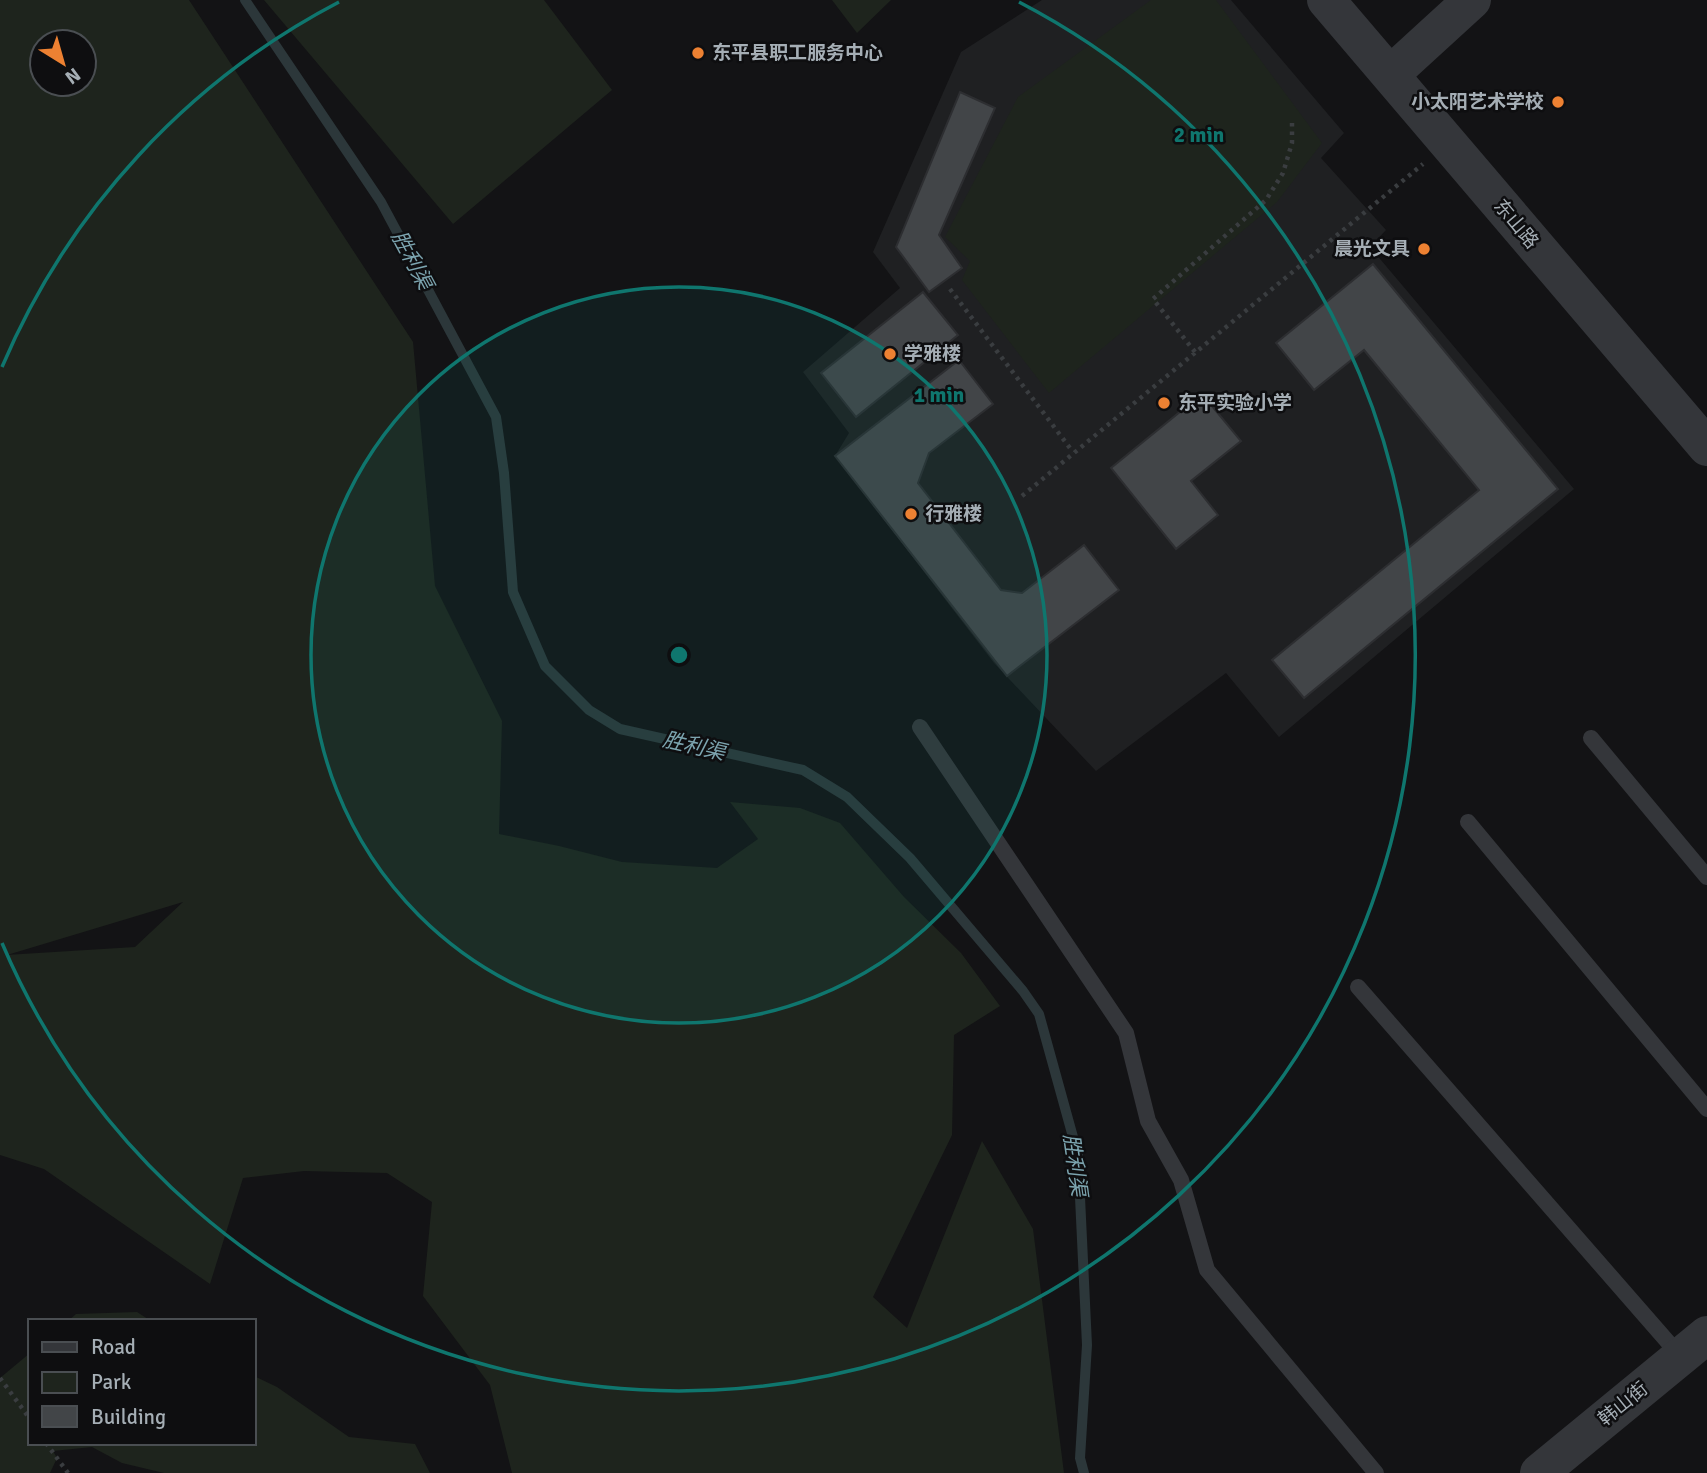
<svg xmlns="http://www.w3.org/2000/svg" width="1707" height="1473" viewBox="0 0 1707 1473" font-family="Signika,'Noto Sans SC',sans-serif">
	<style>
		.built { fill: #1f2022 }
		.green { fill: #1e241d; fill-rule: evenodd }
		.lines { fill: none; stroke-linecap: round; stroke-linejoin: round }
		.stream { stroke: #2c373a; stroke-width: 10 }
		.building { fill: #424548; stroke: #2d2e31; stroke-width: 2 }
		.path { stroke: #3a3d40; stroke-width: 4.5; stroke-dasharray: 3.5 5; stroke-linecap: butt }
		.service { stroke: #34363a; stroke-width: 16 }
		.tertiary { stroke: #34363a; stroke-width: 38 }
		.ring { fill: none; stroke: #0f766e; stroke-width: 3.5 }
		.poi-dot { fill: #ed8132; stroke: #0e0e10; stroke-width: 2.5 }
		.labels { text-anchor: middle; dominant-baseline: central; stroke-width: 5; stroke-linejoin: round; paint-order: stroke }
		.poi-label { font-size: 19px; font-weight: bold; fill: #a5aeb5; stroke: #0e0e10; text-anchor: start }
		.street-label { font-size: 19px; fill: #a5aeb5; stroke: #0e0e10 }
		.water-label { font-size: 21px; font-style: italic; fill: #7ca4af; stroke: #0e0e10 }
		.centre { fill: #0f766e; stroke: #0e0e10; stroke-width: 3.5 }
		.ring-label { font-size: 21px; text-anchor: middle; font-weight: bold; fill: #0f766e; stroke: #0e0e10; stroke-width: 5; stroke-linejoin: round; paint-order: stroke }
	</style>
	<rect width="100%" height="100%" fill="#131315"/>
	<path class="built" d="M1042,0H1231L1344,133L1321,158L1386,230L1370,247L1574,489L1279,737L1226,673L1096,771L994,663L835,456L849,433L803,372L900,288L873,252L961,52Z"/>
	<path class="green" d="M0,0H189L413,342L435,586L502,721L499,834L559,846L622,862L717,868L758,839L730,802L800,808L840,823L904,897L961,953L1000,1006L954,1035L952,1135L873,1297L907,1328L982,1141L1033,1229L1064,1473H512L490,1385L423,1296L432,1202L387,1173L304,1171L243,1178L210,1284L44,1169L0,1155ZM42,42H84V84H42ZM183,902L135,947L6,955H7Z
		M264,0H544L612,90L453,224Z
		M832,0H891L857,33Z
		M1151,0H1216L1322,143L1277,202L1049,393L962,280L970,261L945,237L1018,97Z
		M137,1312L151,1321H68L76,1314Z
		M30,1353V1443H254V1376L277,1387L349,1437L415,1444L430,1473H164L122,1463L92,1447L53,1451L57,1458L50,1473H0V1378Z"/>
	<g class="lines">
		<path class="stream" d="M245,0L381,202L496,417L504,473L513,592L545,666L589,710L620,729L803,770L847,797L910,858L1023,991L1039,1014L1078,1155L1087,1345L1080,1458L1084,1473"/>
	</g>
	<path class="building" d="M960,92L995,108L939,235L962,268L929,292L896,247Z
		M1373,264L1558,489L1304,698L1272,660L1479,490L1364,350L1314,390L1276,343Z
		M923,292L958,335L856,417L821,373Z
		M959,360L993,404L929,453L918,483L1001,590L1022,593L1084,545L1119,590L1007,676L835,456Z
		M1202,394L1241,441L1191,481L1218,515L1176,549L1111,468Z"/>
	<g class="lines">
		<path class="path" d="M950,289L1073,452
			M1195,352L1153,299L1266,200L1283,173L1292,143V118
			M1022,496L1423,164
			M0,1378L30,1419
			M46,1443L68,1473"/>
		<path class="service" d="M920,727L1126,1033L1148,1121L1181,1180L1207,1270L1376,1473
			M1591,738L1707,877
			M1468,822L1707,1109
			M1358,987L1681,1357"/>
		<path class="tertiary" d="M1326,0L1707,447
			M1390,75L1472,0
			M1539,1473L1707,1335"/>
	</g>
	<circle cx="679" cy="655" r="368" fill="#0f766e" fill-opacity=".12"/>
	<g class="ring">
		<circle cx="679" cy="655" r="368"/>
		<path d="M2 367A736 736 0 0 1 339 2M1019 2A736 736 0 1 1 2 943"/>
	</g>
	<g class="poi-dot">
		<circle cx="698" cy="53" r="7"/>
		<circle cx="1558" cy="102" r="7"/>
		<circle cx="1424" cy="249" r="7"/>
		<circle cx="890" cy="354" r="7"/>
		<circle cx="1164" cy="403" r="7"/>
		<circle cx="911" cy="514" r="7"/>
	</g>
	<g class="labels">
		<g class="poi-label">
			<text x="712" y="53">东平县职工服务中心</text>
			<text x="1544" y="102" text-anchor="end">小太阳艺术学校</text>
			<text x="1410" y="249" text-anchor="end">晨光文具</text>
			<text x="904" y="354">学雅楼</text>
			<text x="1178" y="403">东平实验小学</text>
			<text x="925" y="514">行雅楼</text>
		</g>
		<g class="street-label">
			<text transform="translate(1516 224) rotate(50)">东山路</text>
			<text transform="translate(1623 1404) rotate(-39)">韩山街</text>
		</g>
		<g class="water-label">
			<text transform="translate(412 260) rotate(62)">胜利渠</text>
			<text transform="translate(694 746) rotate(13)">胜利渠</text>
			<text transform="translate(1075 1165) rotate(82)">胜利渠</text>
		</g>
	</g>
	<circle cx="679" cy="655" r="10" class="centre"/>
	<g class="ring-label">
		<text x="1199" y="142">2 min</text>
		<text x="939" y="402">1 min</text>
	</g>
	<rect x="28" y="1319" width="228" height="126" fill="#0e0e10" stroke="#4a4e52" stroke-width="2"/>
	<rect x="42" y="1342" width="35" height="10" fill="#34363a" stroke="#4a4e52" stroke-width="2"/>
	<text x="91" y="1354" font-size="21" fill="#a5aeb5">Road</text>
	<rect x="42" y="1372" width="35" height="21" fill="#1e241d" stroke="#4a4e52" stroke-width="2"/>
	<text x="91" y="1389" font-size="21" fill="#a5aeb5">Park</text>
	<rect x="42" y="1406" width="35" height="21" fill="#424548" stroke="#4a4e52" stroke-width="2"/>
	<text x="91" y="1424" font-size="21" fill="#a5aeb5">Building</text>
	<g transform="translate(63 63) rotate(143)"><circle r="33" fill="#0e0e10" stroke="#4a4e52" stroke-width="2"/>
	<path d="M0-5L12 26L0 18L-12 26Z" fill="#ed8132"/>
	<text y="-10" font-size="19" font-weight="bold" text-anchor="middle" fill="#a5aeb5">N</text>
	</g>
</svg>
